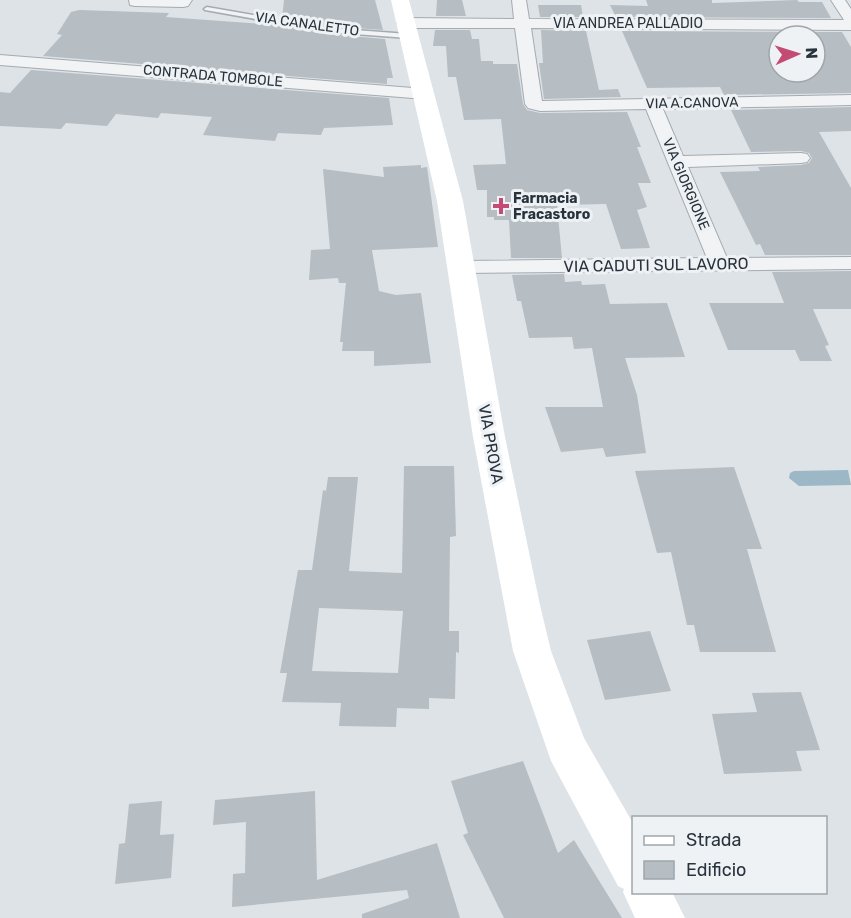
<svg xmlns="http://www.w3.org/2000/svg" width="851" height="918" viewBox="0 0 851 918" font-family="Rubik,sans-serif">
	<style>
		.water { fill: #9cb7c5 }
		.building { fill: #b6bdc3; fill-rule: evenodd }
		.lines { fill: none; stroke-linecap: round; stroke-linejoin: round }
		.lane-casing { stroke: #a4abb1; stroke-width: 3 }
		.street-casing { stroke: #a4abb1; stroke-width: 2 }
		.lane { fill: #f1f3f5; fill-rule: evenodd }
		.street { fill: #f1f3f5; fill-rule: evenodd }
		.secondary { fill: #fff; fill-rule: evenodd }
		.poi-dot { fill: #c44b73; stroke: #eef2f5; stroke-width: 2 }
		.labels { text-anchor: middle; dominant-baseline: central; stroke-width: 6; stroke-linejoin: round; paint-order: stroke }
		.far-street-label { font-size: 14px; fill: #29333d; stroke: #eef2f5 }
		.far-poi-label { font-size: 14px; font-weight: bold; fill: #29333d; stroke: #eef2f5; text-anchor: start }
		.street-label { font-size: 16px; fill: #29333d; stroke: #eef2f5 }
	</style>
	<rect width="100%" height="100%" fill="#dee3e7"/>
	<path class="water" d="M848,470L851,485L799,486L789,478L790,473L794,471Z"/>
	<path class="building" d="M284,0H375L383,30L328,26L282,18Z
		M437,0H462L466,16H436Z
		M646,0H712V3L797,0L799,2H822L831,18L616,17L610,5L648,6Z
		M538,5H581L583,17H540Z
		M79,10L169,13L166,17L276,25L328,34L385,39L393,78H387V84L43,56L62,35L57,34L71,12Z
		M435,30H470L472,39H479L481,61H493V64H517L523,104L527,110L540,113L627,112L641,147H637L651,183H638L647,207L637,210L650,248L621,249L606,204L557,205L562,258H511L509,220H494V217H487V190H477L473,165L506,164L501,119L464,120L456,77H448L446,46H433Z
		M541,30L586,31L599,90L618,89L621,97L544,99L539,63H543Z
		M622,31L842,32L851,47V93L724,95L720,87L647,88ZM779,36H815V72H779Z
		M31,70L389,98L393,125L324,128L321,135L278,133L275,141L203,135L212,117L161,113L158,118L116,114L107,126L66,123L61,129L0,126V92L10,93Z
		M851,107V131L819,132L851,188V255H765L760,244L756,245L720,172L760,171L758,167L801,165L809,163L812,158L809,153L801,151L751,152L731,110Z
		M421,165V168L427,167L438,247L372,250L379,291L396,295L421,293L431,363L374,366V351H342L343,342H340L346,283H339L338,278L309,280L311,250L330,249L323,169L384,177L383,167Z
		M851,271V309H813L829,345L825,346L832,361H800L795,350H728L709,303H784L772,272Z
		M564,274L565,282L581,281L582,285L605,284L610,304L667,303L685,357L625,358L637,395L646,453L606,457L603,448L561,452L545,407H603L592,348L574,349L572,337L529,338L521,301H517L512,275Z
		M404,466H454L456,536L450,537L449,631H459V653L456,652L455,699L429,698V709L397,708L396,727L339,726L341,703L282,702L287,673H280L298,570H312L323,490L326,491L328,477H358L349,571L402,573ZM319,608L403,611L398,673L312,671Z
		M734,467L762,549H747L776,652H700L694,625H687L671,552L657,553L635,471Z
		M650,631L671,691L605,700L587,640Z
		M801,692L820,750L796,751L802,771L724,774L712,714L757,712L752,693Z
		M523,761L558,853L574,840L622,918H504L463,835L468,833L451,781Z
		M315,791L317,880L437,843L460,918H362V914L409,898L407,890L232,907L233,874L245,873L246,822L213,825L215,800Z
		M162,801L160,835L174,834L171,878L115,884L119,844L125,843L129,804Z"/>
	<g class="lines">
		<defs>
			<path id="lane" d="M207,7L328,28L408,34L412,36L408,38L328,32L205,10L204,9Z"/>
			<path id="street" d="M129,0H192L188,6L183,7L135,6L130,5Z
				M512,0H526L529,19L844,20L831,0H845L851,9V30L531,28L542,101L851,95V105L663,109L683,156L801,153L807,154L810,158L807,162L801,163L688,167L727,258L851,257V269L462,273L455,271L452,267L455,263L462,261L707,258L646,109L540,111L528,108L525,104L515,28H405L397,23L405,18L514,19Z
				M0,55L425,89L433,94L425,99L0,65Z"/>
		</defs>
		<use href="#lane" class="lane-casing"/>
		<use href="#street" class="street-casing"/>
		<use href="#lane" class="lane"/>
		<use href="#street" class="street"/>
		<path class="secondary" d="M391,0H409L463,201L505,437L540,605L551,651L584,738L634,825V892H672L685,918H635L623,892L624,889L618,886L551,761L513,651L473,437L437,201Z"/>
	</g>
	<path class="poi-dot" d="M498 197h6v6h6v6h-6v6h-6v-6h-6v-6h6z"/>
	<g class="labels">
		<g class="far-street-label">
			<text x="628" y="23">VIA ANDREA PALLADIO</text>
			<text transform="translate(307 24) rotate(8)">VIA CANALETTO</text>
			<text transform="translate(213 76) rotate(5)">CONTRADA TOMBOLE</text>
			<text transform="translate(692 103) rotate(-1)">VIA A.CANOVA</text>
			<text transform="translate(686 184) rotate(67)">VIA GIORGIONE</text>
		</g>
		<g class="far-poi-label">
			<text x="513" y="198">Farmacia<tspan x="513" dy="16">Fracastoro</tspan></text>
		</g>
		<g class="street-label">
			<text transform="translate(656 265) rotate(-1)">VIA CADUTI SUL LAVORO</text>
			<text transform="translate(491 444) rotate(80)">VIA PROVA</text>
		</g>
	</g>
	<rect x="632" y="816" width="195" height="78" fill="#eef2f5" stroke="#9fa6ab" stroke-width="1.5"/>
	<rect x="644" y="836" width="30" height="9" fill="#ffffff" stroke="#9fa6ab" stroke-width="1.5"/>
	<text x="686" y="846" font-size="18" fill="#29333d">Strada</text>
	<rect x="644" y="861" width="30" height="18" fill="#b6bdc3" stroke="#9fa6ab" stroke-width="1.5"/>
	<text x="686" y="876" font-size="18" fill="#29333d">Edificio</text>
	<g transform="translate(797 54) rotate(87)"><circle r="28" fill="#eef2f5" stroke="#9fa6ab" stroke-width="1.5"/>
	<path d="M0-4.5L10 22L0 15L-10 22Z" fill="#c44b73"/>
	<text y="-9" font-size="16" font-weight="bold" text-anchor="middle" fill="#29333d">N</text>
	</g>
</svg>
